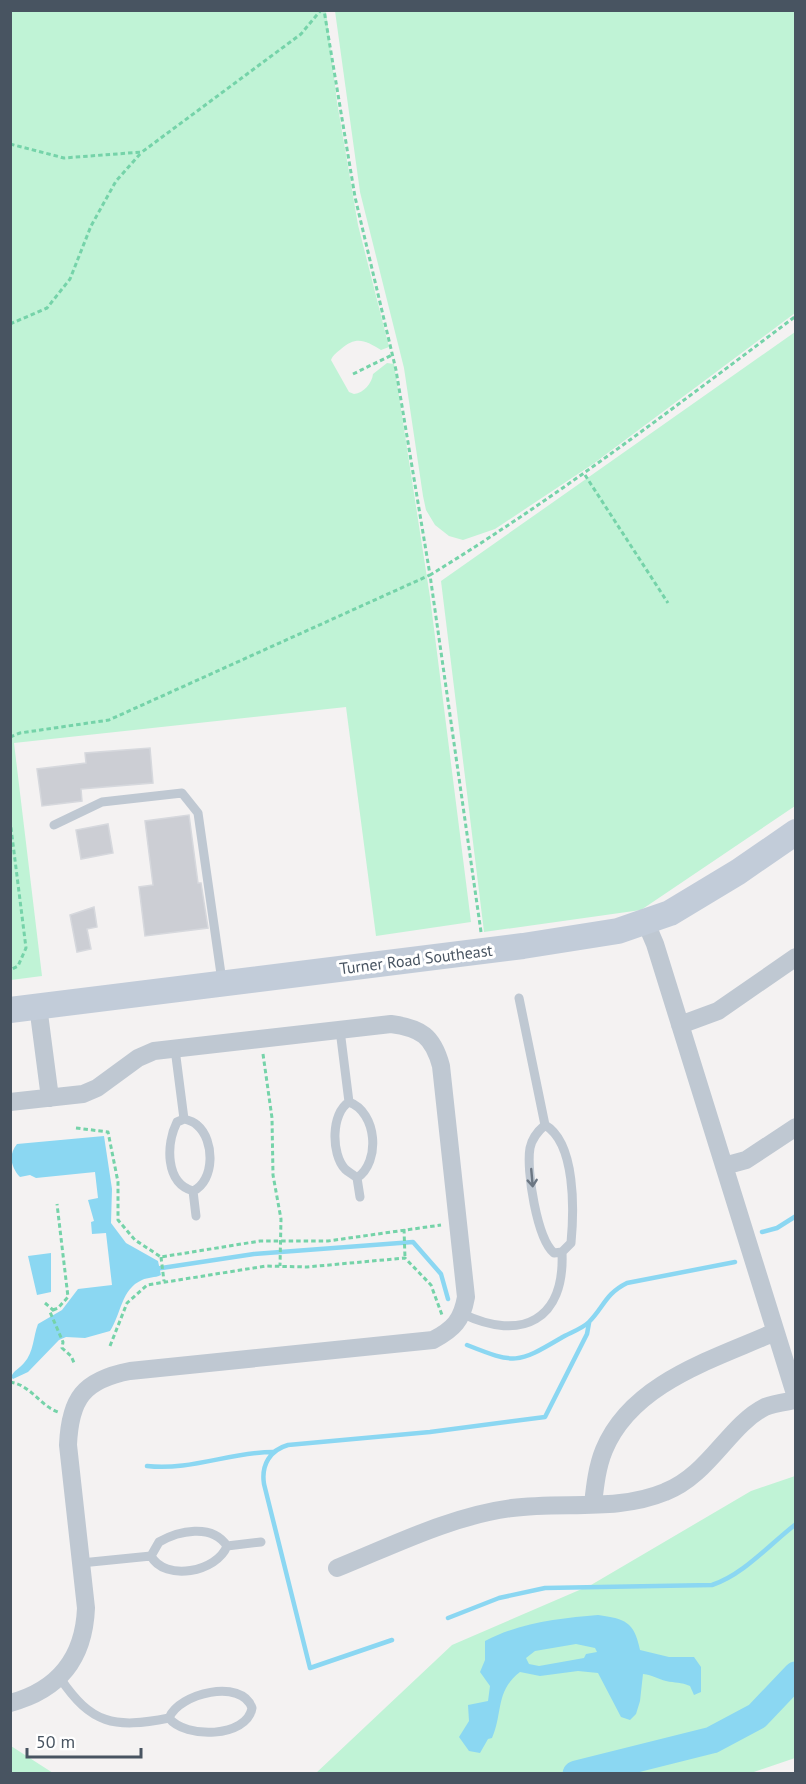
<svg xmlns="http://www.w3.org/2000/svg" width="806" height="1784" viewBox="0 0 806 1784" font-family="'PT Sans',sans-serif">
	<style>
		.green { fill: #c0f3d6 }
		.water { fill: #8bd7f2; fill-rule: evenodd }
		.lines { fill: none; stroke-linecap: round; stroke-linejoin: round }
		.stream { stroke: #8bd7f2; stroke-width: 4.5 }
		.river { stroke: #8bd7f2; stroke-width: 27 }
		.building { fill: #ccced4; stroke: #d6d8dd; stroke-width: 1.5 }
		.path { stroke: #75d3a9; stroke-width: 3; stroke-dasharray: 4.5 3; stroke-linecap: butt }
		.lane { stroke: #bfc8d2; stroke-width: 9 }
		.street { stroke: #bfc8d2; stroke-width: 18 }
		.secondary { stroke: #c2ccd9; stroke-width: 26 }
		.oneway { stroke: #6c7783 }
		.labels { text-anchor: middle; dominant-baseline: central; stroke-width: 6; stroke-linejoin: round; paint-order: stroke }
		.street-label { font-size: 16px; fill: #485461; stroke: #fff }
	</style>
	<rect width="100%" height="100%" fill="#f4f2f2"/>
	<path class="green" d="M10,11H326L337,102L358,225L389,347L381,350C365,340 356,336 341,349C336,353 333,355 331,360L349,392L354,394C364,393 372,383 373,374L387,363L394,364L430,597L471,922L376,936L346,707L14,743L42,976L11,980Z
		M335,11H795V313L593,464L495,529L463,540L449,536L435,525L426,510L423,496L404,368L360,192Z
		M795,332V806L641,910L484,932L441,581Z
		M795,1476V1758L748,1774H315L452,1645L591,1585L751,1491Z
		M10,1746H11L53,1773H11Z"/>
	<path class="water" d="M104,1136L112,1189L111,1223L126,1243L158,1261L161,1275C155,1278 148,1277 142,1280C121,1289 121,1315 110,1331L85,1338L66,1337L59,1340L28,1372L13,1379L11,1377C14,1370 19,1369 24,1363C34,1352 33,1337 38,1324L62,1310L78,1289L112,1285L106,1233L92,1234L91,1222L94,1221L88,1200L98,1198L95,1172L36,1178L30,1175L20,1177C11,1167 8,1155 17,1144Z
		M51,1253V1292L37,1295L28,1256Z
		M598,1615C625,1619 634,1621 640,1650L669,1657H694L701,1667V1692L694,1695L690,1686C681,1682 675,1683 666,1681C658,1679 653,1675 643,1674L640,1701L636,1714L630,1720L621,1717L598,1673L578,1671L540,1676L520,1672C495,1691 503,1714 492,1738L488,1739L480,1753L469,1751L459,1737L469,1721L468,1705L488,1701L490,1686L480,1672L485,1660V1641C518,1623 561,1618 598,1615ZM576,1644L595,1648L597,1652L586,1654L584,1658L539,1666L529,1664L526,1658L535,1651Z"/>
	<g class="lines">
		<path class="stream" d="M762,1232L777,1228L796,1216
			M155,1269L254,1254L413,1242L441,1274L448,1299
			M467,1345C515,1364 517,1364 561,1338C569,1333 582,1329 589,1322C604,1307 605,1294 627,1283L735,1262
			M147,1466C190,1471 231,1452 273,1452
			M448,1618L499,1598L545,1588L712,1585C743,1575 770,1544 796,1524
			M392,1640L310,1668L264,1484C261,1465 270,1450 288,1445L430,1432L545,1417L587,1334L589,1323"/>
		<path class="river" d="M576,1774L712,1740L757,1716L796,1675"/>
	</g>
	<path class="building" d="M150,748L153,783L81,789L82,801L42,806L37,769L86,763L85,753Z
		M189,815L198,883H201L208,928L145,936L139,887L153,885L145,821Z
		M108,824L113,853L81,859L76,830Z
		M94,907L97,927L87,929L91,949L77,952L70,915Z"/>
	<g class="lines">
		<path class="path" d="M10,144L64,158L142,152L301,34L321,10
			M10,324L47,308L70,279L91,226L116,181L141,153
			M353,374L392,355
			M585,475L668,603
			M10,737L20,733L109,720L430,575L396,370L355,197L324,10
			M10,820L26,948L18,966L10,970
			M481,932L430,575C558,497 676,406 796,316
			M263,1054L272,1118L273,1175L281,1219L280,1266
			M76,1128L108,1132L118,1182V1220L135,1240L161,1257L260,1241H328L441,1225
			M404,1229L405,1258
			M161,1257L164,1281
			M45,1303L53,1310L50,1312L63,1342L62,1348L71,1356L75,1365
			M53,1310L58,1308L68,1297L57,1204
			M110,1346L127,1303L147,1285L266,1266L307,1267L405,1258L431,1285L442,1315
			M10,1382C31,1385 39,1405 58,1412"/>
		<path class="lane" d="M54,825L102,802L182,793L198,813L222,981
			M519,998L545,1125C576,1143 574,1211 571,1243L562,1252L554,1253C537,1239 526,1170 530,1148C532,1138 538,1131 545,1125
			M340,1030L349,1102C377,1112 381,1162 357,1178C354,1175 348,1172 345,1169C331,1154 331,1113 349,1102
			M175,1049L184,1119C188,1120 194,1122 197,1125C215,1140 215,1181 193,1191C165,1183 166,1144 177,1122L184,1119
			M357,1178L360,1197
			M193,1191L196,1216
			M463,1314C522,1342 565,1320 562,1252
			M227,1546L261,1542
			M81,1563L151,1556L159,1542C178,1531 212,1523 227,1546C217,1572 165,1582 151,1556
			M60,1678C91,1724 114,1729 169,1718C179,1693 242,1678 252,1708C247,1738 185,1739 169,1718"/>
		<path class="street" d="M646,923L655,944L796,1397
			M38,1006L50,1098
			M680,1025L718,1011L796,957
			M10,1102L83,1094L97,1088L138,1058L154,1051L391,1024C421,1028 433,1036 441,1066L466,1297C462,1320 454,1329 433,1340L130,1371C83,1380 70,1399 68,1445L86,1608C84,1658 59,1690 10,1703
			M724,1166L746,1160L796,1127
			M593,1504C595,1486 597,1467 604,1450C632,1382 715,1359 775,1332
			M337,1568C394,1545 451,1516 512,1508C563,1501 617,1512 665,1492C709,1475 729,1425 765,1407C774,1403 785,1402 796,1400"/>
		<path class="secondary" d="M10,1010L523,946L618,931L670,913L738,872L796,832"/>
	</g>
	<defs><path id="oneway-shaft" d="M-6 0H5M1.5-3L5.5 0L1.5 3" fill="none" stroke-width="1.6" stroke-linecap="round" stroke-linejoin="round" transform="scale(1.5)"/></defs>
	<use class="oneway" href="#oneway-shaft" transform="translate(532 1178) rotate(85)"/>
	<g class="labels">
		<g class="street-label">
			<text transform="translate(416 959) rotate(-7)">Turner Road Southeast</text>
		</g>
	</g>
	<rect width="806" height="1784" fill="none" stroke="#485461" stroke-width="24"/>
	<path d="M27 1748v9h114v-9" fill="none" stroke="#485461" stroke-width="3"/>
	<text x="36" y="1748" font-size="18" fill="#485461" stroke="#ffffff" stroke-width="4.5" paint-order="stroke">50 m</text>
</svg>
